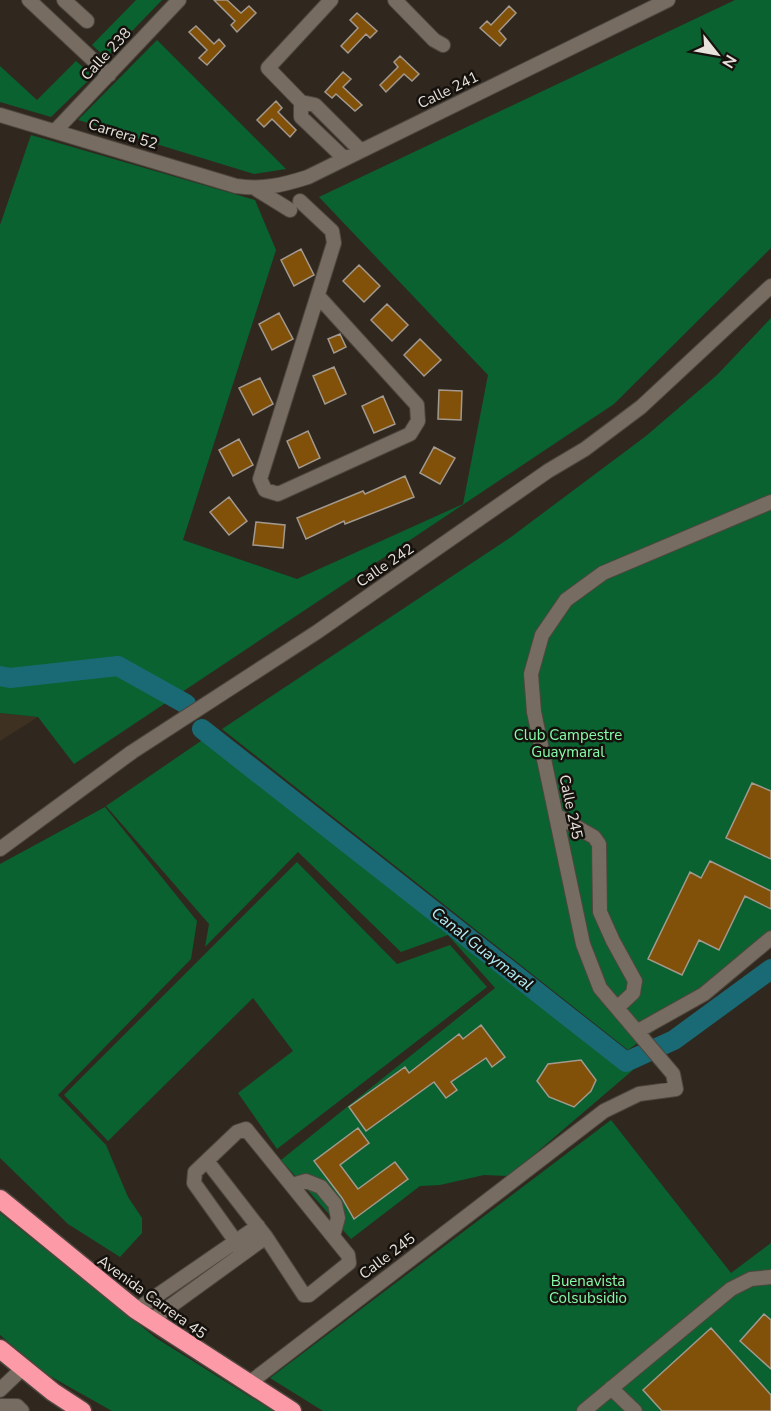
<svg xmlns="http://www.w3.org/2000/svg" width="771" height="1411" viewBox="0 0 771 1411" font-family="'Nunito Sans',sans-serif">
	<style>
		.built { fill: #3e3122 }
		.green { fill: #096230 }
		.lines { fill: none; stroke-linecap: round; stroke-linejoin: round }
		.river { stroke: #196a74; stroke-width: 20 }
		.building { fill: #81510a; stroke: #a3998e; stroke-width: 1.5 }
		.minor-casing { stroke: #4e473f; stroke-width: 16 }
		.highway-casing { stroke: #4e473f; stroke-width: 21 }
		.minor { stroke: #766c61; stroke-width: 14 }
		.highway { stroke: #fc9aa7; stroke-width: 18 }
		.labels { text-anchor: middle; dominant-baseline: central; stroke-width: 5; stroke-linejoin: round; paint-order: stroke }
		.street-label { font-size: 15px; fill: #e8e2dc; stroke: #15110d }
		.park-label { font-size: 15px; fill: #87fba9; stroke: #15110d }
		.water-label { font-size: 16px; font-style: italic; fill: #b2eef7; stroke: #15110d }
	</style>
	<rect width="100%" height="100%" fill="#30281f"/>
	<path class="built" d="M0,713L38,717L0,741Z"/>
	<path class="green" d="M136,0H162L106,58L92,45Z
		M735,0H771V248L614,404L74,764L38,717L0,713V225L31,135L255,200L276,250L183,540L297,579L463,504L488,375L319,197Z
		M157,40L286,169L254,174L78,120Z
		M76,61L93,76L51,117L0,102V66L37,100Z
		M771,318V946L628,1050L222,729L511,537L646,436L717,375Z
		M214,732L633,1070L509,1176L484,1175L440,1185L420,1186L351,1239L281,1160L495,988L448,935L401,952L298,852L205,947L209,924L106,806Z
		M105,807L197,921L191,959L58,1095L106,1145L128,1197L142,1218V1233L120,1257L68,1224L0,1158V864Z
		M297,862L397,964L450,945L487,987L277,1149L238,1093L293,1051L253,998L108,1141L64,1095Z
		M611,1120L731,1273L771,1243V1411H323L270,1378Z
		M0,1213L156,1338L273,1411H112L48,1375L0,1335Z"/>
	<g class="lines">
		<path class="river" d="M0,676L10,678L118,666L186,704
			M202,729L626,1062L674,1040L771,969"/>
	</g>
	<path class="building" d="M214,0H227L241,13L249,6L256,13L237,32L231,25L235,21Z
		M509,6L516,13L499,31L506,39L500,46L480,28L487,21L491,25Z
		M357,13L377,31L370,38L366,34L348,53L341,46L358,28L350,20Z
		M196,26L214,44L219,39L225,46L207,65L199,58L207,50L189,32Z
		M400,56L419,74L412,81L404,74L386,92L380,85L398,67L394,62Z
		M343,72L351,79L343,87L362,105L355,111L336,94L332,98L325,92Z
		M276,101L282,108L278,112L296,130L290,137L272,119L264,127L257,120Z
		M301,249L314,275L294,286L281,260Z
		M359,265L380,286L364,302L343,281Z
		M387,304L408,325L392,341L371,320Z
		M279,313L293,339L272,350L259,324Z
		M340,334L346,347L334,353L328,339Z
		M420,339L441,360L424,376L404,355Z
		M334,367L346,394L325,404L313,376Z
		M260,378L273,404L253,415L239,388Z
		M439,390L462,391L461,420L438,419Z
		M383,396L395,424L374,433L362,406Z
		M308,431L320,458L299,468L287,441Z
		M239,439L253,465L233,476L219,450Z
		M434,447L455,458L440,484L420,473Z
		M405,476L414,497L345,524L344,521L306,539L297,518L363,491L365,494Z
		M229,497L247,521L229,535L210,512Z
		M256,522L285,525L283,548L253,545Z
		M752,783L771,791V859L726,838Z
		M710,861L771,891V909L745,896L719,950L699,940L682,975L648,959L690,872L701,878Z
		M481,1025L505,1057L492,1067L486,1058L451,1082L457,1090L446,1098L434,1082L366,1131L349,1107L405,1067L409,1073L459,1034L463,1039Z
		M581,1060L596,1080L591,1091L574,1107L549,1097L537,1081L548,1064Z
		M358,1128L369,1143L340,1165L358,1189L395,1162L408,1179L354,1219L342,1198L314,1161Z
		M764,1314L771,1320V1369L740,1341Z
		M711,1328L771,1395V1411H662L643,1390Z"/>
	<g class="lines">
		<defs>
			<path id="minor" d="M29,0L109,75
				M64,0L87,21
				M331,0L268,68L301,102L315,105L361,151
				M395,0L434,40L443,45
				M301,102V117L345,159
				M0,115L236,186C263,190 283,185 308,177L668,0
				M56,130L179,0
				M256,189L290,210
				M300,201L332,231L334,243L260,479L265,490L278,494L410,434L418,421L417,405L318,296
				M556,815L594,837L599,844L600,912L613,941L635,981L633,993L617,1008
				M0,849L132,752L317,632L548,471L585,449L641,407L771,286
				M638,1031L704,994L771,938
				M207,1161L266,1237L304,1295H309L349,1263L348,1255L246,1129L237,1132L195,1172L194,1183L244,1253
				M292,1185L306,1181L321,1187L335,1204L338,1218L333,1236
				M136,1310L258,1226
				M150,1321L266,1237
				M248,1384L604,1111L639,1094L676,1089L673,1074L600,988L583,944L534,712L531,674L542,635L566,600L603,573L771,502
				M611,1388L635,1411
				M0,1390L22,1369
				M0,1406H17L22,1411
				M584,1411L731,1289L751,1279L771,1277"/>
			<path id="highway" d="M0,1199L136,1310L292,1411
				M0,1349L53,1392L82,1411"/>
		</defs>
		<use href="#minor" class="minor-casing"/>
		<use href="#highway" class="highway-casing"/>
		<use href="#minor" class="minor"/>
		<use href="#highway" class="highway"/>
	</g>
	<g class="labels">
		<g class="street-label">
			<text transform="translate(106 54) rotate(-47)">Calle 238</text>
			<text transform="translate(448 90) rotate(-26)">Calle 241</text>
			<text transform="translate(123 134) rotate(17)">Carrera 52</text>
			<text transform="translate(385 565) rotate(-34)">Calle 242</text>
			<text transform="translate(571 807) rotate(78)">Calle 245</text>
			<text transform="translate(387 1256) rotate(-37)">Calle 245</text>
			<text transform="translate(152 1297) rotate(36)">Avenida Carrera 45</text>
		</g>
		<g class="park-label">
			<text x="568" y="735">Club Campestre<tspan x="568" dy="17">Guaymaral</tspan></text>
			<text x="588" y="1281">Buenavista<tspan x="588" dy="17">Colsubsidio</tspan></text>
		</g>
		<g class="water-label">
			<text transform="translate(482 949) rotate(38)">Canal Guaymaral</text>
		</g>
	</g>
	<g transform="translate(717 54) rotate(121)" stroke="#15110d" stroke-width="4.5" paint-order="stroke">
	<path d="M0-4.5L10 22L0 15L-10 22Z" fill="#e8e2dc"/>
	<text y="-9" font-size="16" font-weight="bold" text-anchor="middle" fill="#e8e2dc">N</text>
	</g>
</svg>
